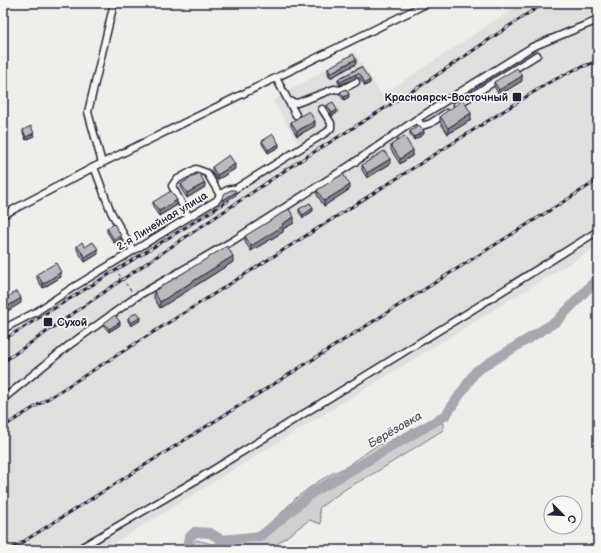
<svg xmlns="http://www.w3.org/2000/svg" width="601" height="553" viewBox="0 0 601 553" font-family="'Balsamiq Sans',sans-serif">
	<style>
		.built { fill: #dfdfde }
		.green { fill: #d0d0d1; stroke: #797986 }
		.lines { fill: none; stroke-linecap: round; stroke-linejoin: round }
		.river { stroke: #a7a7af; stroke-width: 10 }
		.minor-casing { stroke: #22223b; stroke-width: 9 }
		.path { stroke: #22223b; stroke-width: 1; stroke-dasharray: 3 3; stroke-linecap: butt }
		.minor { stroke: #f6f6f2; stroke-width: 6 }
		.rail-casing { stroke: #22223b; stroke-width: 3 }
		.rail { stroke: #f6f6f2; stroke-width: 1.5; stroke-dasharray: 4.5; stroke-linecap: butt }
		.wall { fill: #a1a1a4; stroke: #22223b }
		.shaded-wall { fill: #838386; stroke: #22223b }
		.building { fill: #bbbbbf; stroke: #22223b }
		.poi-dot { fill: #22223b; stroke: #f6f6f2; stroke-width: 1.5 }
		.labels { text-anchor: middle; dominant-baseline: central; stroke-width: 3.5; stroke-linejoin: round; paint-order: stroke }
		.poi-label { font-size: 11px; font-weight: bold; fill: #22223b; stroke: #f6f6f2; text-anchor: end }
		.street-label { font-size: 11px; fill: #22223b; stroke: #f6f6f2 }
		.water-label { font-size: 12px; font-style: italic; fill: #575769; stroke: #f6f6f2 }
	</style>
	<rect width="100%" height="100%" fill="#eeeeeb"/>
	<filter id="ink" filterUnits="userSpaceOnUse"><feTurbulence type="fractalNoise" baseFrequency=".025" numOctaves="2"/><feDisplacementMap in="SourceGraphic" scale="8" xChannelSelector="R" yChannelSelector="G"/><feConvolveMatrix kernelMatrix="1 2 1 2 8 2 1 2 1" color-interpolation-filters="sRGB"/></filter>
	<g filter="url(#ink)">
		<path class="built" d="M522,3H598V246L103,550H3V333L299,145L273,101L354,52L382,95Z"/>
		<path class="green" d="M443,423V430L378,471L347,488L319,508L321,524L309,520L269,550H186L190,548L196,540L212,544L238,542L260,532L274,520L297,497L319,481L335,472L345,468L377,445L386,443L422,424Z"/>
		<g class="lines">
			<path class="river" d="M186,550L189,538L195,532L210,533L222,540L261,536L312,493L446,415L476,371L557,321L598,278"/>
			<defs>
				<path id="minor" d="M276,78L296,115
					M288,101L297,103L334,89L341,90L356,82
					M457,105L537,55
					M417,119L422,126L431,123L446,113
					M102,163L88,112L114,3
					M94,167L111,212L133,251
					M3,215L94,167L428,3
					M189,217L172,186L176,180L196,169L207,173L220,195
					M3,329L36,312L72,288L217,200C220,193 228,188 235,189L327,132L331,128V123L322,109
					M3,399L68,346L136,297L234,240L352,164L417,119L532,47L598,20
					M77,550L198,479L477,307L598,231"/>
			</defs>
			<use href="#minor" class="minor-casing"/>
			<path class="path" d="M115,269L132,292
				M119,281L120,276"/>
			<use href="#minor" class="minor"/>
			<defs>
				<path id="rail" d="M3,340L228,201
					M3,362L123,279L290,167L422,85L527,14L546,3
					M3,427L548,83L576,69L598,61
					M10,550L598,180"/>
			</defs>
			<use href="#rail" class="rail-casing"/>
			<use href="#rail" class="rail"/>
		</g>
		<path class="wall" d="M356,64L330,78L328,73V68Z
			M361,67L370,83L365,86L360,78H356L340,85L338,83V79Z
			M522,81L499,95L494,86V82Z
			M340,92L349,97L344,100L340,95Z
			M327,105L337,113L332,116L327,109Z
			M440,116L471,120L448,134L440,122Z
			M291,122L315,126L297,136L291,126Z
			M23,130L34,136L26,140L23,133Z
			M410,131L424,134L414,140L410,134Z
			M262,141L279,147L268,153L262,144Z
			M391,145L413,155L400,164L391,150Z
			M390,164L367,178L362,170V165Z
			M212,167L235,169L217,180L212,171Z
			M181,184L205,187L187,198L181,189Z
			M350,189L324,206L317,195V190Z
			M153,202L177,205L159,216L153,207Z
			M299,209L313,211L303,218L299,212Z
			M294,223L283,229V232L251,251L245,242V236Z
			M107,228L121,239L114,243L107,232Z
			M77,246L85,247L98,254L85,262L77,250Z
			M233,262L160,308L154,298V291Z
			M37,274L61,277L43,288L37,279Z
			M128,318L141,320L131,326L128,321Z
			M104,323L120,325L109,332L104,326Z"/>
		<path class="shaded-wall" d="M356,59V64L330,78V73Z
			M356,74V78L340,85V82Z
			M522,76V81L499,95V90Z
			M370,80V83L365,86V83Z
			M349,94V97L344,100V97Z
			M337,110V113L332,116V113Z
			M471,113V120L448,134V128Z
			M315,121V126L297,136V131Z
			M424,131V134L414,140V137Z
			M34,133V136L26,140V137Z
			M279,144V147L268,153V150Z
			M413,150V155L400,164V159Z
			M390,159V164L367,178V173Z
			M235,164V169L217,180V175Z
			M205,183V187L187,198V193Z
			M350,185V189L324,206V201Z
			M236,192V195L223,203V200Z
			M177,200V205L159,216V211Z
			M313,208V211L303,218V215Z
			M294,217V223L283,229V232L251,251V246L282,224Z
			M121,235V239L114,243V240Z
			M98,249V254L85,262V257Z
			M233,256V262L160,308V302Z
			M61,272V277L43,288V284Z
			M21,298V303L3,314V309Z
			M141,317V320L131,326V323Z
			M120,322V325L109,332V329Z"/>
		<path class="building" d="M353,54L356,59L330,73L328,68Z
			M361,67L370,80L365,83L360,74H356L340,82L338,79Z
			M517,68L522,76L499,90L494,82Z
			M346,89L349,94L344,97L340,92Z
			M463,100L471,113L448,128L440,116Z
			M333,102L337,110L332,113L327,105Z
			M309,111L315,121L297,131L291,122Z
			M31,126L34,133L26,137L23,130Z
			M419,126L424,131L414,137L410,131Z
			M273,134L279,144L268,150L262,141Z
			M404,136L413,150L400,159L391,145Z
			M384,151L390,159L367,173L362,165Z
			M229,155L235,164L217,175L212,167Z
			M199,173L205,183L187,193L181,184Z
			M343,174L350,185L324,201L317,190Z
			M231,190H235L236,192L223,200L222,198L225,193Z
			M171,191L177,200L159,211L153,202Z
			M310,203L313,208L303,215L299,209Z
			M289,209L294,217L282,224L283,226L251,246L245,236Z
			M114,224L121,235L114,240L107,228Z
			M82,242L85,247L93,242L98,249L85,257L77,246Z
			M227,246L233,256L160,302L154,291Z
			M56,263L61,272L43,284L37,274Z
			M17,291L21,298L3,309V300Z
			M137,312L141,317L131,323L128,318Z
			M115,315L120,322L109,329L104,323Z"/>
	</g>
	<g class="poi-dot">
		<rect x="512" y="92" width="10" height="10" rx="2"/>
		<rect x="43" y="317" width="10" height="10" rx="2"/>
	</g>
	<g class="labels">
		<g class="poi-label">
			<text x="508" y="97">Красноярск-Восточный</text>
			<text x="57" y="322" text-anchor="start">Сухой</text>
		</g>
		<g class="street-label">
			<text transform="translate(162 221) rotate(-31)">2-я Линейная улица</text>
		</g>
		<g class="water-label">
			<text transform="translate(395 430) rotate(-30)">Берёзовка</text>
		</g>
	</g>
	<rect width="601" height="553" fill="none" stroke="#f6f6f2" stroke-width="16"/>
	<rect x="8" y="8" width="585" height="537" fill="none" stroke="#22223b" stroke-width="1.5" filter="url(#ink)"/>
	<g transform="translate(563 515) rotate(114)"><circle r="19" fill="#f6f6f2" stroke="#a1a1a9"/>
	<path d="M0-3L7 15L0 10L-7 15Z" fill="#22223b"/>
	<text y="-6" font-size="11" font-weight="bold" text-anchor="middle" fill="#22223b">С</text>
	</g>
</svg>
